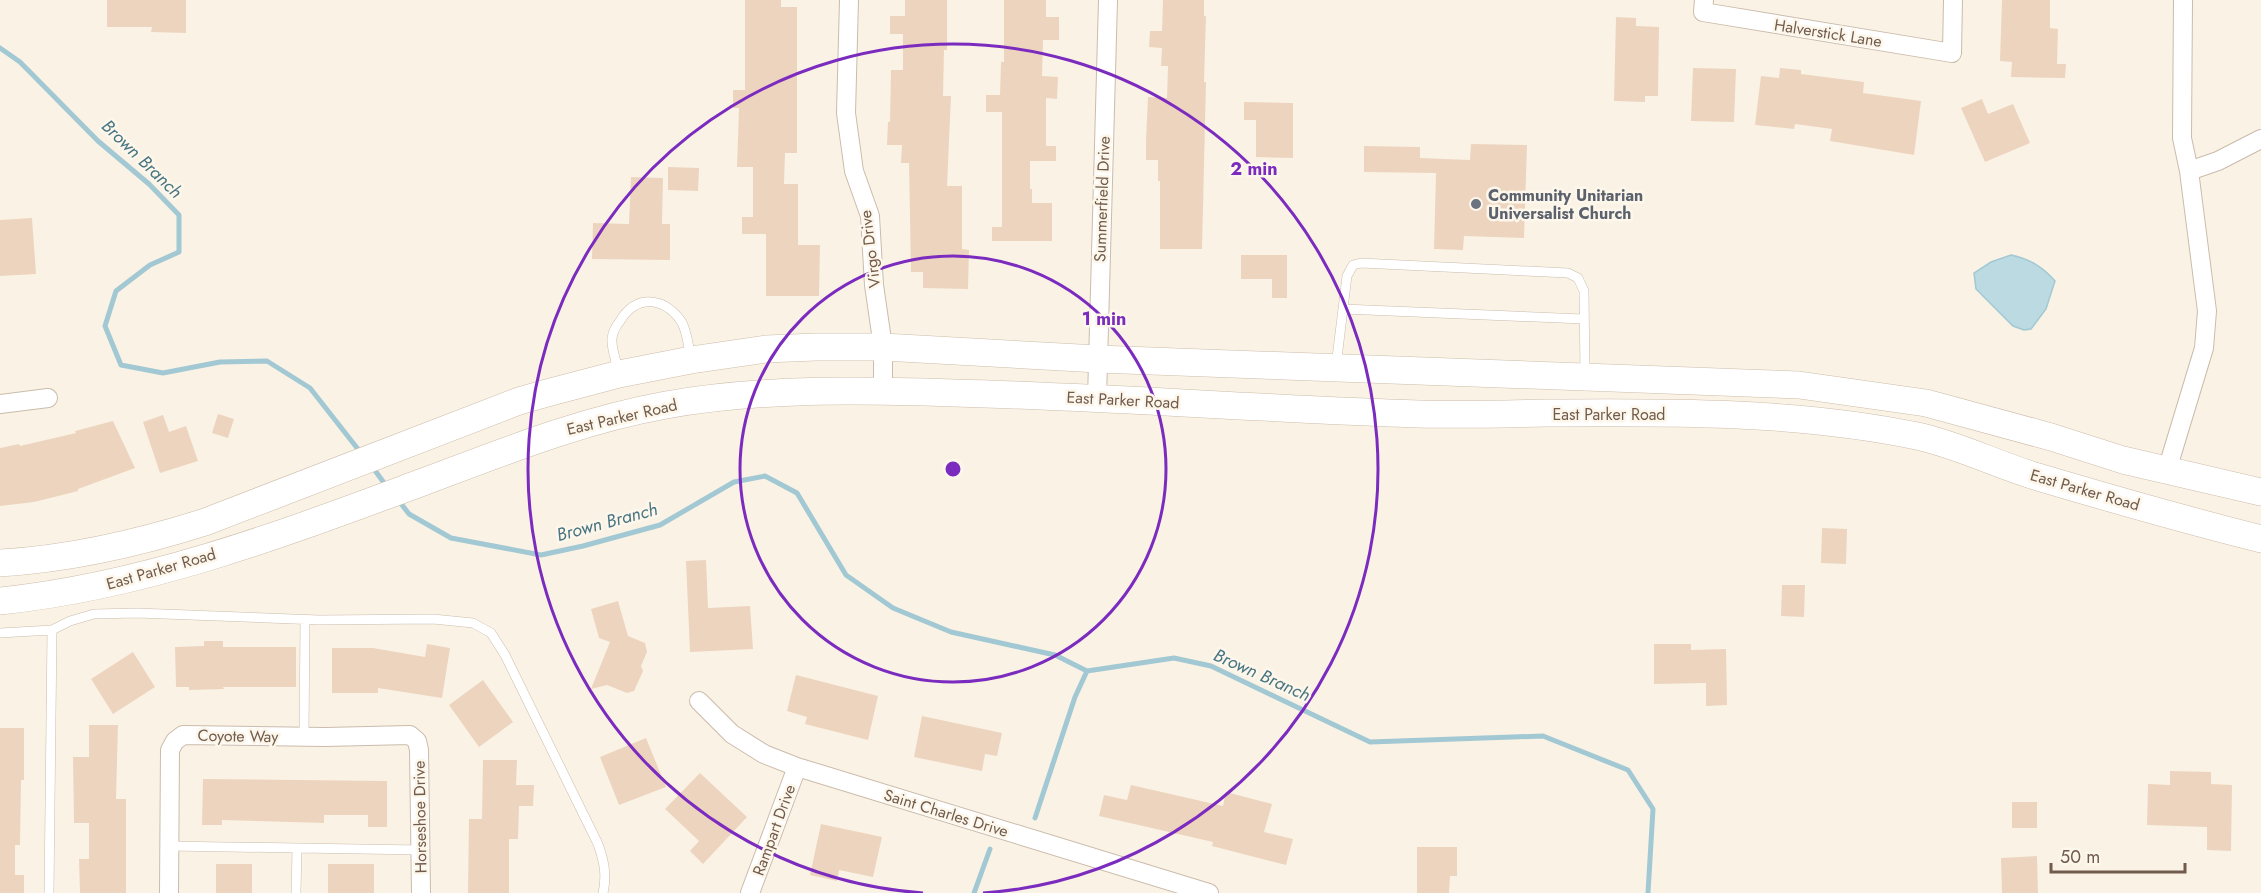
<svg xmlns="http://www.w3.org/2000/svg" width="2261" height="893" viewBox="0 0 2261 893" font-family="Jost,sans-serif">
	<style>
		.water { fill: #bbdae2; stroke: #a2c8d3; stroke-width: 1.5 }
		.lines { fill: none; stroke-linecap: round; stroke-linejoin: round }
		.stream { stroke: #a2c8d3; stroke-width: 5 }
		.building { fill: #edd4bf }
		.service-casing { stroke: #cbbbac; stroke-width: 10 }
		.minor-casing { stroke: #cbbbac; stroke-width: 20 }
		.secondary-casing { stroke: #cdbcaa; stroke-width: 28 }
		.service { stroke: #fff; stroke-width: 9 }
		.minor { stroke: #fff; stroke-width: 18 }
		.secondary { stroke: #fff; stroke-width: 27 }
		.ring { fill: none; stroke: #7b2cbf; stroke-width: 3 }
		.worship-dot { fill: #6b7280; stroke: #fdf7eb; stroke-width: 2 }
		.labels { text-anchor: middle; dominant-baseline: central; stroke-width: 5; stroke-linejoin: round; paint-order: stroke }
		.street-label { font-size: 16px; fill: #715b4c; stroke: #fdf7eb }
		.worship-label { font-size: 16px; font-weight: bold; fill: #5b616d; stroke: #fdf7eb; text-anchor: start }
		.water-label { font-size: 18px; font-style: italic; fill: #487582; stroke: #fdf7eb }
		.centre { fill: #7b2cbf; stroke: #fdf7eb; stroke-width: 3 }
		.ring-label { font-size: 18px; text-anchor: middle; font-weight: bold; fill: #7b2cbf; stroke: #fdf7eb; stroke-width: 5; stroke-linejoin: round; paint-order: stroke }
	</style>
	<rect width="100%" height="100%" fill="#faf3e5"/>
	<path class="water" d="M2011,255C2029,259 2042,266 2055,281L2046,309L2031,329L2024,330L2013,326L1976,289L1974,273L1991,262Z"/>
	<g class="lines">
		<path class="stream" d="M0,48L20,62L98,141L149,184L179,215V252L150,265L116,291L105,326L121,365L163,373L220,362L267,361L310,388L361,453
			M371,465L387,487
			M399,501L409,514L451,538L541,555L583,546L660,525L734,482L765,476L797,493L846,575L893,608L951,632L1055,655L1087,671L1174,658L1211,666L1370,742L1543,736L1628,770L1653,809L1648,893
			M1035,818L1075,697L1087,671
			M974,893L990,849"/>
	</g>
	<path class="building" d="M107,0H186V33L151,32L152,27H107Z
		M745,0H781V7H797V153H785L784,184H798V245H820L819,296H766V234H742V217H753V167H737L739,108H733V90H745Z
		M905,0H947V50H944L943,96H951L947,186H962V249L969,250L968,289L923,288V272H911L909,163H901L902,145H887L888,122H890L891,70H903V34H890V16H905Z
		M1004,0H1046V17H1059V40H1043L1042,76L1058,77L1057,99L1046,98V146H1056V161H1030V189H1032V203H1052V241H992V227H1002V112H986V95H1000L1001,62H1004Z
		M1163,0H1204V16H1206L1204,82H1206L1202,249H1160V181H1158V160H1146V140L1148,97L1167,98L1168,66H1161L1162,48L1149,47L1150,31H1162Z
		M2002,0H2050V28L2058,29L2057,64H2066L2065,78L2011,77L2012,62L2000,61Z
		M1616,17L1636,18V26L1659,27L1658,96H1645V102L1614,101Z
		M1693,68L1736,69L1734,122L1691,121Z
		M1780,68L1801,70V74L1864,82L1863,93L1921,101L1914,155L1830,141L1832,129L1795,124L1794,129L1755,125L1761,76L1779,78Z
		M1982,99L1988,114L2013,104L2030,143L1985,162L1961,108Z
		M1244,102L1293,103V158L1256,157V120H1244Z
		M1471,144L1527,145L1524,238L1464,236L1463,250L1434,249L1436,173L1364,172V146L1420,147V158L1470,160Z
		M668,167L699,168L698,191L668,190Z
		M631,177L663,178L662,224H670V260L592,259L593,223L629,224Z
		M32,218L36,274L0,276V220Z
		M1241,255H1287V298H1272V279H1241Z
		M218,414L234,419L228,438L212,433Z
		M163,415L169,432L186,426L198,461L160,473L143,422Z
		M113,421L135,468L78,489V491L34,502L0,506V448L19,444L20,446L76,433L75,431Z
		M1822,528L1847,529L1846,564L1821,563Z
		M706,560L708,608L750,606L753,649L690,652L686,561Z
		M1782,585H1805L1804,617L1781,616Z
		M618,601L628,636L645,643L647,652L641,666L643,671L634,691L627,693L607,685L591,689L610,642L599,638L591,609Z
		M204,641H223V647H296V687H223L224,689L189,690V687H176L175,647L204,646Z
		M427,644L450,648L442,698L378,688V693H332V648H373L425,657Z
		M1654,644H1691V650L1726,649L1727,705L1706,706V683L1654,684Z
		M133,652L155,687L113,714L91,679Z
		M796,675L878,696L868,740L805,724L807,717L787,711Z
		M483,680L513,722L479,747L449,705Z
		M922,716L1002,733L997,756L985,754L982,771L914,757Z
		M89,725H118L116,799H126V893H80L79,859H89V823H74L73,757H89Z
		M0,728H24V780H21L20,845H15V875H24V893H0Z
		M646,738L666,787L619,805L600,757Z
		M483,760H517L516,785H534L533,806H519L518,839H509V893H468L469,819H482Z
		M2170,771L2211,772V784L2232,785L2231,851L2207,850V827L2147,825L2148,784L2170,785Z
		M700,773L747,817L703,864L690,851L699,841L665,809Z
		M203,779L387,781V827H368V815H324V823L222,820V825H202Z
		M1131,785L1223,806L1226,792L1272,804L1264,832L1293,839L1286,865L1212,846L1213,842L1099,816L1104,795L1127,800Z
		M2012,802H2037V828H2012Z
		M821,824L882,837L873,877L839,870L837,881L810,875Z
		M1417,847H1457V876H1450L1449,893H1417Z
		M2037,856L2038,893H2002L2001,858Z
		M216,864H252V893H216Z
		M328,864H374V893H328Z"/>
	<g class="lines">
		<defs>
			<path id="service" d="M1343,309L1583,319
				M1336,366L1347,276L1353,265L1361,263L1568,273L1578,278L1584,291L1585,375
				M618,370C616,360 611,348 612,338C613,331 616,326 620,321C636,295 663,296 681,321C687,330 688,346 691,357
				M0,633L52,630L70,621L94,614L137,613L319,620L433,619L473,623L491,633L505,655L598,844C604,861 607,875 603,893
				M304,737L305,620
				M169,846L420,850
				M49,893L52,630
				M296,893L297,849"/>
			<path id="minor" d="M849,0L846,113L854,171L870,216L874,285L883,347V391
				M1704,0L1703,12L1952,53L1953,0
				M2189,171L2218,161L2261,139
				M1097,399L1108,0
				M0,404L48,398
				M2167,470L2204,348L2207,311L2189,171L2182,138L2183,0
				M699,701L732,734L764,754L797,767L1209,893
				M169,893L170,750L175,741L183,735L325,737L410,735L417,741L419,750L421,893
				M750,893L797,767"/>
			<path id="secondary" d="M0,563C69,559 139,543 205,522L519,401L547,393L619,374L691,360L766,349L816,347H883L1098,359L1799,385L1926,403L2051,437L2123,460L2261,492
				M0,601C147,586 285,533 423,482C503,452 582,420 666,405C761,388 859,390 955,393C1110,397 1264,409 1419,414C1461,415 1504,414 1547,413C1668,412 1797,411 1917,436C1959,445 1997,465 2038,477C2112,499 2186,520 2261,539"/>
		</defs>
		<use href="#service" class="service-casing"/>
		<use href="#minor" class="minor-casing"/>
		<use href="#secondary" class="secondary-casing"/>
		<use href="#service" class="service"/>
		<use href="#minor" class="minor"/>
		<use href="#secondary" class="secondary"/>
	</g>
	<g class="ring">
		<circle cx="953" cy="469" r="213"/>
		<path d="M923 893A425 425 0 1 1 983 893"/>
	</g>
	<circle class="worship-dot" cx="1476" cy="204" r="6"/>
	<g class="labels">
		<g class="street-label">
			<text transform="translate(1828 33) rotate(9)">Halverstick Lane</text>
			<text transform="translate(1102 199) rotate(-88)">Summerfield Drive</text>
			<text transform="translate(870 249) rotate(-97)">Virgo Drive</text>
			<text transform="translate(1123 400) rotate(3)">East Parker Road</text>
			<text x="1609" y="414">East Parker Road</text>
			<text transform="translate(622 417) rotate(-13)">East Parker Road</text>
			<text transform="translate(2085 490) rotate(16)">East Parker Road</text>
			<text transform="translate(161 569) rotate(-16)">East Parker Road</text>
			<text transform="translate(238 736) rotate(1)">Coyote Way</text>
			<text transform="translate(946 813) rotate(17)">Saint Charles Drive</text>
			<text transform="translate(420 817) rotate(-91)">Horseshoe Drive</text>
			<text transform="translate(774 830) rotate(-70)">Rampart Drive</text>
		</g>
		<g class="worship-label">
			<text x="1488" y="195">Community Unitarian<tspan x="1488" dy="18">Universalist Church</tspan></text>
		</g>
		<g class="water-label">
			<text transform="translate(142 159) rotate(44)">Brown Branch</text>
			<text transform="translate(607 522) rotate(-15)">Brown Branch</text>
			<text transform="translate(1262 675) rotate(24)">Brown Branch</text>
		</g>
	</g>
	<circle cx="953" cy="469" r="9" class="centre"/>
	<g class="ring-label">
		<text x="1254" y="175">2 min</text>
		<text x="1104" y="325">1 min</text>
	</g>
	<path d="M2051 863v9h134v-9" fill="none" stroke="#715b4c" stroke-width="3"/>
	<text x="2060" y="863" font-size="18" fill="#715b4c" stroke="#fdf7eb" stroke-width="4.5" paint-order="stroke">50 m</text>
</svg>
